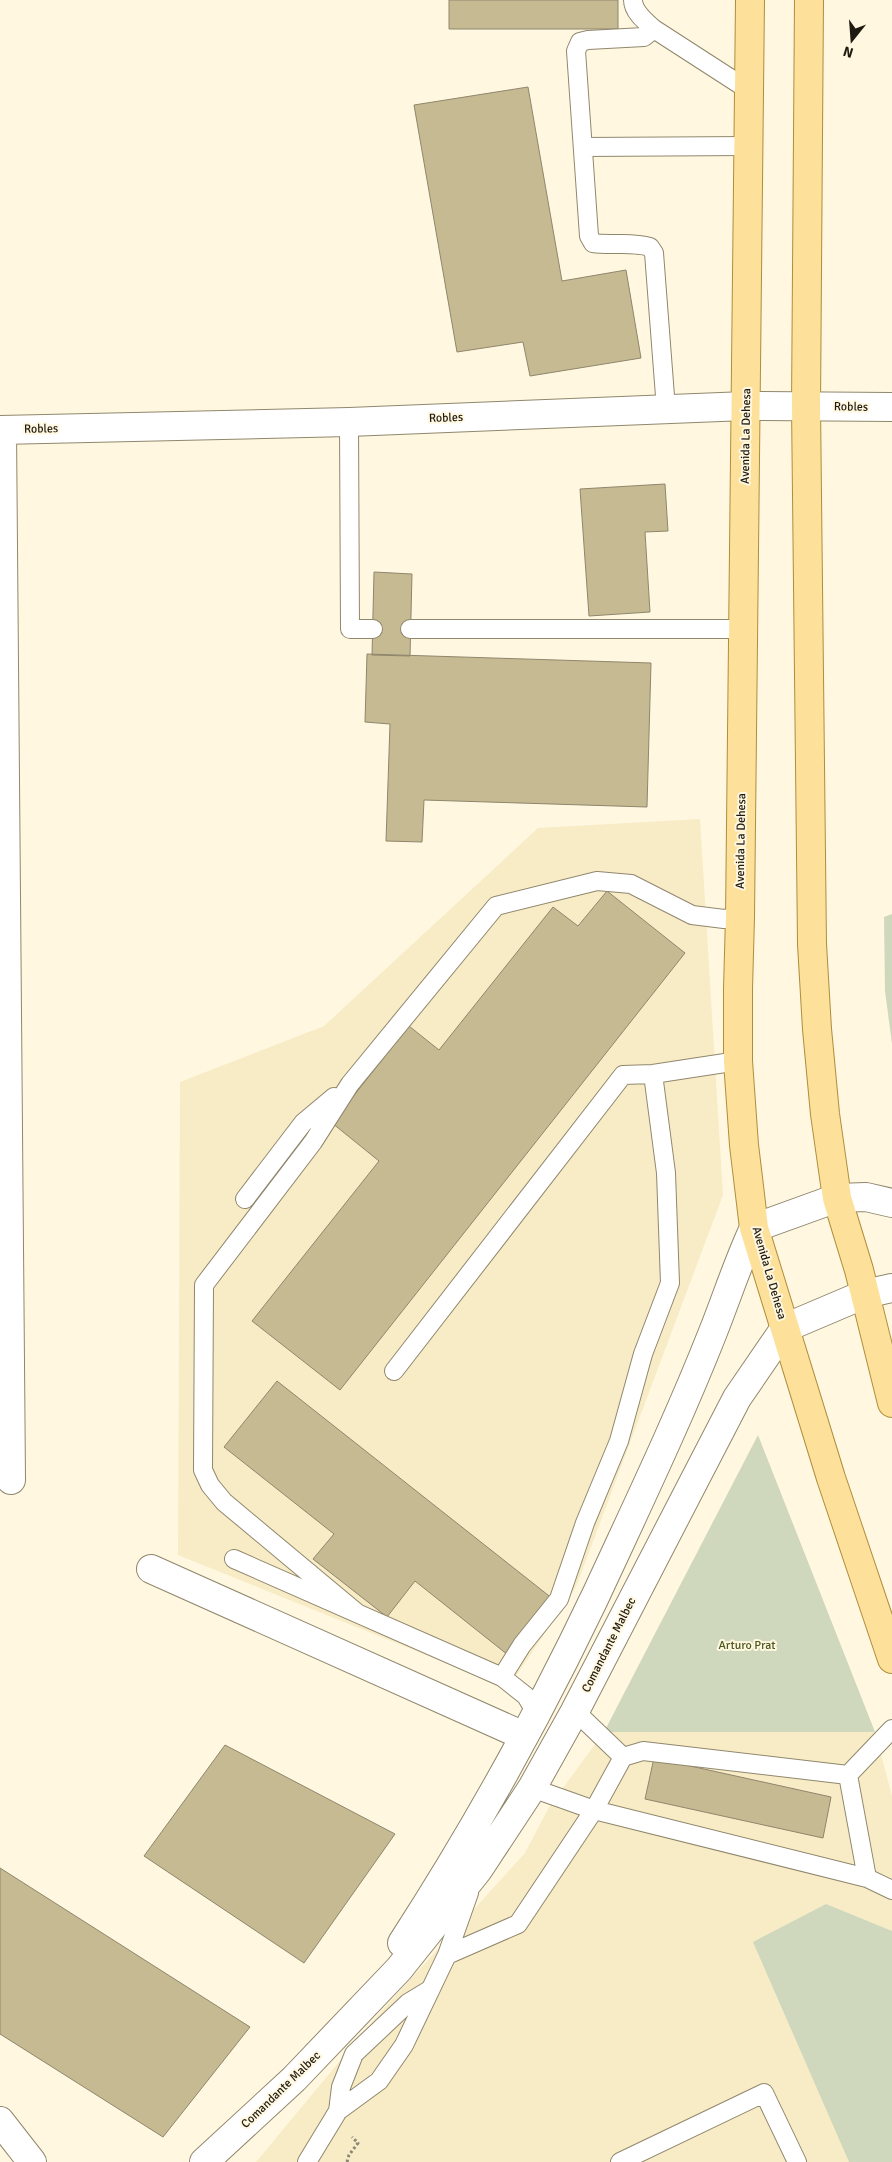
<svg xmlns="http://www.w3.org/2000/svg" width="892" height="2162" viewBox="0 0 892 2162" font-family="Signika,sans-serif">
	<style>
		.built { fill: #f8ecc7 }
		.green { fill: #cfd8bd }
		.building { fill: #c6ba93; stroke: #8f866c }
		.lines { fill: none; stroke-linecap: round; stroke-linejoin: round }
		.service-casing { stroke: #90876d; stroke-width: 20 }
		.minor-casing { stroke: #90876d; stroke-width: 30 }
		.tertiary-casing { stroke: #90876d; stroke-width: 30 }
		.primary-casing { stroke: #ae8e3d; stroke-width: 30 }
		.path { stroke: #8b8575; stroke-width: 3; stroke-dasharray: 2.5 2.5; stroke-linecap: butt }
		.service { stroke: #fff; stroke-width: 18 }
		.minor { stroke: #fff; stroke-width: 28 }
		.tertiary { stroke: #fff; stroke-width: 28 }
		.primary { stroke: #fde099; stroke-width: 28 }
		.labels { text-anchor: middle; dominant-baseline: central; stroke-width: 4; stroke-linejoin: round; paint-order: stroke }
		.street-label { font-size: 12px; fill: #1e1a10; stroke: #fff7e0 }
		.park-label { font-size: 12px; fill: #4a581d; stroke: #fff7e0 }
	</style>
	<rect width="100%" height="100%" fill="#fff7e0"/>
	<path class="built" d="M700,819L723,1195L576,1587L508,1688L178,1555L180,1082L324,1026L538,828Z
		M604,1732H875L892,1796V2162H256L378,2015L525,1853L549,1807Z"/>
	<path class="green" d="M892,914V1044L885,991L884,917Z
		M758,1435L875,1732H604Z
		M826,1904L892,1931V2162H849L753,1942Z"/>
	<path class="building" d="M449,0H618V29H449Z
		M528,87L562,281L626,270L641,358L530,376L523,342L457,352L414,105Z
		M665,484L668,531L645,532L650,612L589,616L580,489Z
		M374,572L412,574L410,656L372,655Z
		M367,654L651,663L647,807L424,800L422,842L386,841L390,724L365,722Z
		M607,891L685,953L340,1390L252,1321L379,1161L332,1123L409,1026L439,1050L553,907L578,926Z
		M277,1381L553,1599L508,1655L415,1581L387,1617L313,1559L334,1534L224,1447Z
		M225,1745L395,1834L304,1963L144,1856Z
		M654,1758L831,1797L823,1838L645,1799Z
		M0,1868L250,2027L163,2137L0,2034Z"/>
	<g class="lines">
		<defs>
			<path id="service" d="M633,0C633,12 646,22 654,29L750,91
				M654,29L644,37L588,40L580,42L576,51L589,236L593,243C612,246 631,241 650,247L654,253L666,409
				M583,147L749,146
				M349,422L350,629H373
				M410,629H743
				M245,1199L303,1123L334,1097
				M394,1371L623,1075L653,1074L738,1061
				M234,1559L502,1677L526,1696L536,1713
				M357,1613L224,1502L210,1485L203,1470L204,1285L313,1142L350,1084L496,906L597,881L631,884L692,915L724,919L740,917
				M502,1677L522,1645L559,1599L585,1523L619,1441L643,1354L670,1283L666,1173L653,1074
				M575,1711L623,1757
				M848,1775L867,1878
				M848,1775L892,1729
				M532,1788L594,1810L867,1878L892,1890
				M447,1955L518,1924L594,1810L623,1757L643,1751L848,1775
				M338,2111L341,2087L354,2054L408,2003L431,1989
				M307,2162L338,2111L379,2081L404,2045L447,1955L469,1893
				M620,2162L764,2093L797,2162"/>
			<path id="minor" d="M0,430L349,422L746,406L892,407
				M2,430L11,1480
				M151,1569L524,1736
				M0,2121L32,2162"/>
			<path id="tertiary" d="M402,1943C485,1815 558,1680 621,1541C653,1472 685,1403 713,1332C727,1297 738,1262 754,1228L837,1198L866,1197L892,1203
				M204,2162L294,2079L399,1969L478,1870L532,1788L575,1711L737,1398L785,1328L865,1294L892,1288"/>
			<path id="primary" d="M750,0L740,917L738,989V1061L744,1145L754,1228L831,1478L892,1659
				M809,0L806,406L812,944L817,1029L825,1114L837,1198L859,1270L892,1403"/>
		</defs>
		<use href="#service" class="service-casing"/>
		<use href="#minor" class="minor-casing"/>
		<use href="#tertiary" class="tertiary-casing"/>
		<use href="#primary" class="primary-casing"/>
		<path class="path" d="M347,2162L349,2155L358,2143L352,2137"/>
		<use href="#service" class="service"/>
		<use href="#minor" class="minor"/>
		<use href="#tertiary" class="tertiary"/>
		<use href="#primary" class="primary"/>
	</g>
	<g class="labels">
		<g class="street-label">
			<text transform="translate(851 407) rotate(1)">Robles</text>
			<text transform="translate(446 418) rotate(-2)">Robles</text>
			<text transform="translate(41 429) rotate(-1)">Robles</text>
			<text transform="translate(746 436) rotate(-89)">Avenida La Dehesa</text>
			<text transform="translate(741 841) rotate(-89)">Avenida La Dehesa</text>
			<text transform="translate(769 1273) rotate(74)">Avenida La Dehesa</text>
			<text transform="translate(609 1645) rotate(-63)">Comandante Malbec</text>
			<text transform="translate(281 2090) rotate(-44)">Comandante Malbec</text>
		</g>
		<g class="park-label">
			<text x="747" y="1645">Arturo Prat</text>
		</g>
	</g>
	<g transform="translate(852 40) rotate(197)" stroke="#fff7e0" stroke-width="4" paint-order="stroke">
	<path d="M0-4L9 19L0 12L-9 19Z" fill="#1e1a10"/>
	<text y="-8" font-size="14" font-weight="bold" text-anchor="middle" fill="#1e1a10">N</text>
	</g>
</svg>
